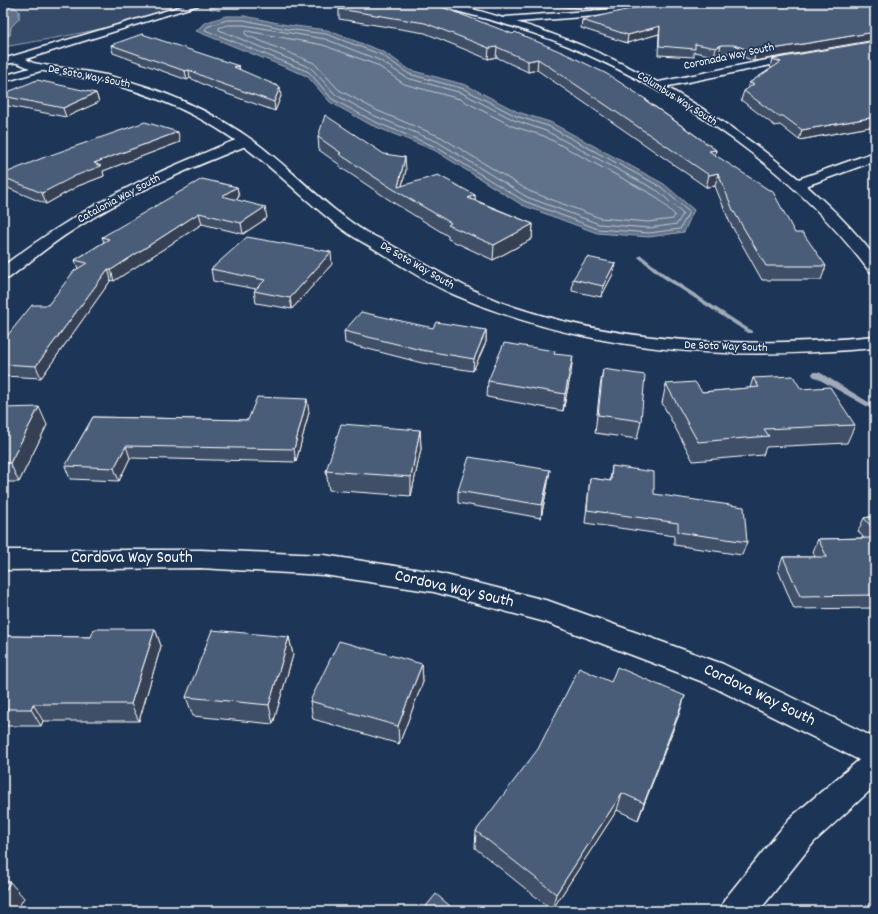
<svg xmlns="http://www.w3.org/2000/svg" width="878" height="914" viewBox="0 0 878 914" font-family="Dekko,sans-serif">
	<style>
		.green { fill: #364b69; stroke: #9aa5b4 }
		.water { fill: #617289; stroke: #a0aab8 }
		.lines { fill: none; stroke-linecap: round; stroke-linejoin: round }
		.shore { stroke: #c0c7d0; stroke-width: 1 }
		.stream { fill: #a0aab8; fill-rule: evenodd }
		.minor-casing { stroke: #fff; stroke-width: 3 }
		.tertiary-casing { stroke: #fff; stroke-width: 3 }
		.minor { fill: #1d3557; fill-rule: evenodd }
		.tertiary { fill: #1d3557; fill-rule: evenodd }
		.wall { fill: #405068; stroke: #fff }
		.shaded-wall { fill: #344155; stroke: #fff }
		.building { fill: #4a5d79; stroke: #fff }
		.labels { text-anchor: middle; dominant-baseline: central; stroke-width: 3.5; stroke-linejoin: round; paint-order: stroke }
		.far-street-label { font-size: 12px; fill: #fff; stroke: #1d3557 }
		.near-street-label { font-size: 17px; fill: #fff; stroke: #1d3557 }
	</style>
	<rect width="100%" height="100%" fill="#1d3557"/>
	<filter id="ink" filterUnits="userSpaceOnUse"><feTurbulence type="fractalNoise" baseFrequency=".025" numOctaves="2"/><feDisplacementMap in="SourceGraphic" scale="8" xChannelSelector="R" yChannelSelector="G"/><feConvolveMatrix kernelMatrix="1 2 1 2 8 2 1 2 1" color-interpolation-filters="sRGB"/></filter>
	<g filter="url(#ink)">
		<path class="green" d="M9,3H195C132,25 68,36 3,47V37L10,35L11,27L19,19V11Z"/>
		<path class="water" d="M3,3H9L19,11V19L11,27L10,35L3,37Z
			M226,16H245L287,25L327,30L384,52L410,70L466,85L518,112L550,122L664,184L694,210L684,232L649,237L597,233L522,205L434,150L371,125L330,102L307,76L196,31L204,23Z"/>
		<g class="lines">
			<path class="shore" d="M227,20H244L286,29L326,34L382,55L409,74L464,89L516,116L548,126L661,187L689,212L680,229L649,233L598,229L524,201L436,147L373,121L332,99L309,72L205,30L207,27Z
				M228,25H244L325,39L379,60L407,78L462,93L514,120L546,131L658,191L683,214L677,224L649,228L599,224L527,197L438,142L375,116L336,95L311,68L219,30V28Z
				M247,31L323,45L377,65L404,84L460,99L512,126L544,136L655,196L675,215L673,219L648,222L600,218L529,191L441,137L378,111L339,90L314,63L246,35L245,33Z"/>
			<path class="stream" d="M211,7L220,9L221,10L219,11L210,9Z
				M641,255L666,275L752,331V333H748L662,277L639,258L638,257Z
				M813,372H819L875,406V411L813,376L812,374Z"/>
			<defs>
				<path id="minor" d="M644,7L648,10L647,12L505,23L500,20L505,17Z
					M801,53L805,54L806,56L805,58L659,88L653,85L659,82Z
					M40,65L44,66L45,68L44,70L3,82V76Z
					M246,137L252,141L251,144C190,168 130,193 75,229C52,243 31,261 9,278L3,279V266C63,221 120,188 190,159C208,152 227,142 246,137Z
					M875,152V161L803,187H793L791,184L793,181Z
					M3,550H200L324,555L434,572L549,601L723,664L875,738V786L814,842L759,911H719L725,899L790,818L859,760L703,682L545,622L434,592L324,575L200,568L3,570Z"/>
				<path id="tertiary" d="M192,3H205L26,59L33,63C57,68 82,70 106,75C159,88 211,110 255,142C293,170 325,207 366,232C371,235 377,237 382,240C428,265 466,291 517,308C633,346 754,348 875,336V348C729,361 591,354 455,295C429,284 405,268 381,253C366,243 351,237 337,225C302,198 271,165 235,140C183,104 125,84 63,74C52,72 41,71 30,68C26,67 22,64 17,63C12,62 7,64 3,65V59Z
					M431,3C459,3 486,13 513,21C603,48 686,93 761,149C803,181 843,215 875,257V273L869,271C796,172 681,94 568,46C524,28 478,16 432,5Z"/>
			</defs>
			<use href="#minor" class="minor-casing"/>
			<use href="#tertiary" class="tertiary-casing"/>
			<use href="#minor" class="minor"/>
			<use href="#tertiary" class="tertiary"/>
		</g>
		<path class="wall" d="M431,3L647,100V101L716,150L715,155L795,233L826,266L821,280H762L730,223L715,186L706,187L537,70L528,72L496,57L488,59L425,33L339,19V9Z
			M502,3H669L593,9Z
			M875,3L754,61L733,53H719L714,56L694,52V57L658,55L659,34L627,43L581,28L582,20Z
			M875,41V126L799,140L780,125L775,126L741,100L744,91L748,88L749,83L772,68L770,67L772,59Z
			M111,45L239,66L240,70L281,96L275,111L216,90L190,78L187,80L113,53Z
			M96,93L99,102L66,117L3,105V94Z
			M318,137L406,170L402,186L475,195V200L533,224L532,239L493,260L448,239V236L394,203L340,167V165L319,150Z
			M180,142L103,171L104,176L78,186L46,204L3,186V174Z
			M237,187L239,197L236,200L267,218L243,234L202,224L114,281L111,280L41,378L3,376V341L48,305L78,269L75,260L104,242L102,237Z
			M615,263L613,274L601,297L572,291L573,279Z
			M332,264L292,309L256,303L254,291L256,289L213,281L211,269Z
			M433,328L486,330V342L473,371L422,363L345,343L344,331Z
			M554,354L571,373L563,411L487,397L488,381Z
			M603,369L641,421L637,439L595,433L600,387Z
			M753,378L801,389L855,425L847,443L766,447L763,455L693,461L662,403L666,384L702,392L750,388Z
			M3,408L47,425L19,482H3Z
			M309,412L296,462L130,458L119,481L70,479L65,466L93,417L248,420Z
			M420,430L421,449L411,496L329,490L326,471Z
			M612,466L654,494L747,542L742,555L674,545V536L585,523L590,478L610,481Z
			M548,483L541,518L458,503V491Z
			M875,516V608L794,609L778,570L783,557H815L813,552L818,539L864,538L858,531L864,518Z
			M155,629L161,646L139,721H43L41,726H3V636L91,637Z
			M289,637L293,655L273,724L193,716L186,697Z
			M422,664L423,682L399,744L313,719L310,701Z
			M611,682L685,696L638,820L617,810L552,910L475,848L476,831Z"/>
		<path class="shaded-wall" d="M594,3H669L593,9Z
			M660,26L659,34L627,43L628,35Z
			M875,32V40L754,61L755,52Z
			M721,45L719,53L714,56L716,48Z
			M497,47L496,57L488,59L489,48Z
			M538,59L537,70L528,72V61Z
			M239,66L240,74L234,67Z
			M189,70L190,78L187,80L185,71Z
			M280,87L281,96L275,111L274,102Z
			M96,93L99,102L66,117L63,108Z
			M875,117V126L799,140L802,130Z
			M178,132L180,142L103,171L104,176L78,186L46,204L42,193L94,163Z
			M716,150L713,162L709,151Z
			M405,157L406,170L400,193L398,187Z
			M718,173L715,186L706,187L709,175Z
			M237,187L239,197L224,207L222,196Z
			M475,195V209L468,198Z
			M265,207L267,218L243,234L241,223Z
			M199,213L202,224L114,281L111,270Z
			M533,224L532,239L493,260L494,245Z
			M331,252L332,264L292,309L290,298Z
			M615,263L613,274L601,297L603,286Z
			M108,269L111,280L41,378L36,366Z
			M486,330V342L473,371L474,359Z
			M573,356L571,373L563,411L565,394Z
			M307,399L309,412L296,462L294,449Z
			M39,407L47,425L19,482L10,463Z
			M420,430L421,449L411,496V477Z
			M126,446L130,458L119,481L114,468Z
			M550,470L548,483L541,518L542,505Z
			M155,629L161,646L139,721L131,704Z
			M289,637L293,655L273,724L269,705Z
			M422,664L423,682L399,744L398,726Z
			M685,696L679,715L638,820L644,803Z
			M33,704L43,721L41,726L31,709Z
			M622,793L617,810L552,910L556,894Z
			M10,882L24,898L16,911H3V895Z"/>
		<path class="building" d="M361,3H431L513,34L515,32L566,54L607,74L647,100H645L716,150L709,151L769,190H772L795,233H803L826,266H766L733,210L718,173L709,175L538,59L528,61L497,47L489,48L425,23L339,9Z
			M687,3H875V32L755,52L734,45H721L716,48L695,44V49L659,46L660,26L628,35L582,20L639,7Z
			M142,34L239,66L234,67L280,87L274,102L214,81L189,70L185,71L111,45Z
			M875,41V117L802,130L783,116H778L744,91L754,84L749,83L781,62L772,59Z
			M37,80L96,93L63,108L3,96V94Z
			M325,115L384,154L405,157L398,187L438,175L475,195L468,198L533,224L494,245L448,225L451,223L393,189L339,154L341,153L318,137Z
			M145,122L178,132L94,163L101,166L75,176L42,193L3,177V174L45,157Z
			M202,179L237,187L222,196L265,207L241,223L199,213L111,270L108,269L36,366L3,364V341L32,305H48L74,271L87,263L75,260L109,239L102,237Z
			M247,237L331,252L290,298L254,291L265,280L211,269Z
			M587,257L615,263L603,286L573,279Z
			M361,312L433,328L436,322L486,330L474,359L421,350L344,331Z
			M504,343L555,351L554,354L573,356L565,394L488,381Z
			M603,369L645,375L641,421L598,415Z
			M793,376L801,389L830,387L855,425L764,429L769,436L698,442L666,384L695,382L702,392L759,387L753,378Z
			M257,397L307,399L294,449L126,446L114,468L65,466L93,417L248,420Z
			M39,407L10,463H3V408Z
			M341,424L420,430L411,477L326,471Z
			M469,457L550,470L542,505L458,491Z
			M612,466L654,472V494L744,507L747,542L678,532V523L587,510L590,478L611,481Z
			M875,516V531L864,518Z
			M875,538V595L800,596L783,557H827L818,539Z
			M94,629H155L131,704H33L31,709H3V636L91,637Z
			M212,630L289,637L269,705L186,697Z
			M339,641L422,664L398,726L310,701Z
			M617,667L685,696L644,803L622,793L556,894L476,831L538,749L579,668L611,682Z
			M3,880L10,882L3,895Z
			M436,894L456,911H422Z"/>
	</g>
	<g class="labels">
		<g class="far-street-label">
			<text transform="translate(729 57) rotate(-12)">Coronada Way South</text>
			<text transform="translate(89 77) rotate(11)">De Soto Way South</text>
			<text transform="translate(677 99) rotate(32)">Columbus Way South</text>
			<text transform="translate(119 199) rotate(-28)">Catalonia Way South</text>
			<text transform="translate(417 266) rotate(30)">De Soto Way South</text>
			<text transform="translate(726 347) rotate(2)">De Soto Way South</text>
		</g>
		<g class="near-street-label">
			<text x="132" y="559">Cordova Way South</text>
			<text transform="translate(454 590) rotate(13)">Cordova Way South</text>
			<text transform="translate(759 696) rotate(26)">Cordova Way South</text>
		</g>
	</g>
	<rect width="878" height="914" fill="none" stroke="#1d3557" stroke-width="16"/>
	<rect x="8" y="8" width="862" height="898" fill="none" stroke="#fff" stroke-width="1.5" filter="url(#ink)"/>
</svg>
